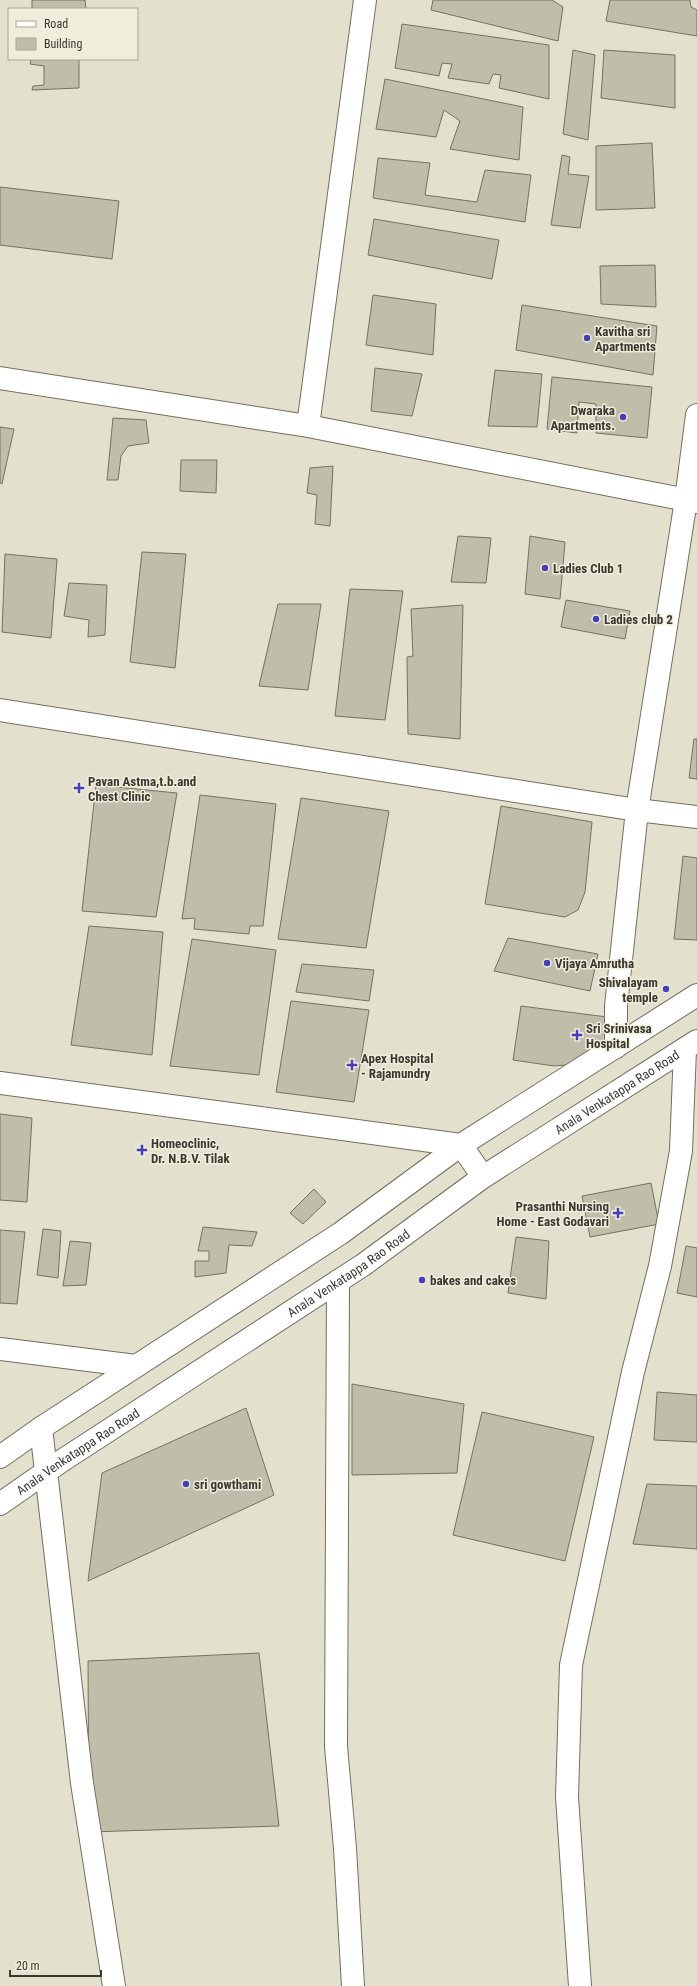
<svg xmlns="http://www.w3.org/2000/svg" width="697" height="1986" viewBox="0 0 697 1986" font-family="'Roboto Condensed',sans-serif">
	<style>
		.building { fill: #c0bdab; stroke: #757262 }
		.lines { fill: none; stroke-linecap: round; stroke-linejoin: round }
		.minor-casing { stroke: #726f5f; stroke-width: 24 }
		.secondary-casing { stroke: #726f5f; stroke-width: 24 }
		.minor { stroke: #fff; stroke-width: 22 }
		.secondary { stroke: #fff; stroke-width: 22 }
		.poi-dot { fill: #463fb5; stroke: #f0eddb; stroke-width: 1.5 }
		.labels { text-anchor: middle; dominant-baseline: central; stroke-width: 3; stroke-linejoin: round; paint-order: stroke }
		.poi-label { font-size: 13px; font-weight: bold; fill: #393831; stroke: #f0eddb; text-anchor: start }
		.street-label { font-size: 13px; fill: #393831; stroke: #f0eddb }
	</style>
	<rect width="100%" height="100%" fill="#e3e0ce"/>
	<path class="building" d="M32,0H85L86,9H39L32,8Z
		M433,0H552L563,7L558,41L431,10Z
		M610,0H690L691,7L697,10V36L606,21Z
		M402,24L549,45V99L499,88L501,75L493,74L489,84L448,78L452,64L442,63L439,76L395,68Z
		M573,50L595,55L588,140L563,134Z
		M604,50L675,55V108L601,98Z
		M31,59H79V88L32,90L33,86L44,85V66L30,64Z
		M385,79L523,107L519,160L450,149L460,121L444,110L436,137L376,129Z
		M652,143L655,208L596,210V146Z
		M562,155L570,157L568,174L589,176L580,228L551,225Z
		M378,158L430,163L425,195L477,202L485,170L531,175L525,222L373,198Z
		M0,187L119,201L112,259L0,245Z
		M374,219L499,240L492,279L368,255Z
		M655,265L656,307L601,304L600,266Z
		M373,295L436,304L433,355L366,345Z
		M522,305L657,326L653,375L516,350Z
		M375,368L422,374L412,416L371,411Z
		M495,370L542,374L537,427L488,426Z
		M552,377L652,387L647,438L596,433V404L579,402L577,433L547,429Z
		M113,418L146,420L149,443L128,446L121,456L118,480H107Z
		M0,427L14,429L2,484L0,483Z
		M181,460H217L216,493L180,491Z
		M333,466L330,526L315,524L317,495L307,493L310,468Z
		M458,536L491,538L486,583L451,582Z
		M530,536L565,542L560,599L525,594Z
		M142,552L186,554L175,668L130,662Z
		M5,554L57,559L51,638L2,632Z
		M69,583L107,585L105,635L88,637L89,620L64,616Z
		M350,589L403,591L385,720L335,716Z
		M566,600L630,611L625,639L561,627Z
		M278,604H321L308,690L259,686Z
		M463,605L460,739L408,734L407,657L413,656L411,609Z
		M694,739H697V779L689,778Z
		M96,785L177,793L156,917L82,911Z
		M200,795L276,804L263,926H250L249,934L194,929L195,918L182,919Z
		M301,798L389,811L366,948L278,939Z
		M501,806L592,822L585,892L578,910L565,917L485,904Z
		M683,856L697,858V940L674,939Z
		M89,926L163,932L152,1055L71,1045Z
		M508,938L598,954L590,991L494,971Z
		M192,939L276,950L259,1075L170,1066Z
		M302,964L374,970L369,1001L296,992Z
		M291,1001L369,1010L354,1102L276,1092Z
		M521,1006L607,1017L606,1046L576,1064L554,1066L513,1060Z
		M0,1114L32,1118L27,1202L0,1200Z
		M651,1183L659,1224L590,1237L582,1196Z
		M314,1189L326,1202L303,1224L290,1213Z
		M203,1227L257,1232L252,1246L229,1245L226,1273L195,1277V1261H209V1251H198Z
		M43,1229L61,1231L58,1278L37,1275Z
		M0,1230L25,1232L17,1304L0,1303Z
		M516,1237L549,1241L546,1299L508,1293Z
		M70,1241L91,1243L86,1285L63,1286Z
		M686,1246L697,1248V1297L677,1293Z
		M352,1384L464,1404L457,1473L352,1475Z
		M657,1392L697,1395V1442L654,1440Z
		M246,1408L274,1495L88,1581L102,1473Z
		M482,1412L594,1437L565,1561L453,1535Z
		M647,1484L697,1486V1549L633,1544Z
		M259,1653L279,1826L89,1832L88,1661Z"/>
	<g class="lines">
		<defs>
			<path id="minor" d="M0,378L308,426L697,502
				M308,426L365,0
				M0,710L637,810L697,817
				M616,1047V1006L637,810L686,500L697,415
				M0,1083L461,1145L483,1177
				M338,1281L336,1746L345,1848L353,1986
				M0,1349L136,1366
				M41,1428L82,1783L114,1986
				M580,1986L567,1797L571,1665L633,1372L660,1266L681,1151L685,1049"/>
			<g id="secondary">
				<path d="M0,1457L41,1428L341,1233L461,1145L697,995"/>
				<path id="s1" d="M0,1504L63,1460L363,1265L483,1177L697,1041"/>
			</g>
		</defs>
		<use href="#minor" class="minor-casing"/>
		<use href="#secondary" class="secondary-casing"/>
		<use href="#minor" class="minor"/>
		<use href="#secondary" class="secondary"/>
	</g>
	<g class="poi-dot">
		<circle cx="587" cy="338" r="4"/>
		<circle cx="623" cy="417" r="4"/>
		<circle cx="545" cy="568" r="4"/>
		<circle cx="596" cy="619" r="4"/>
		<path d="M77 782h4v4h4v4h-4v4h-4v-4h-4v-4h4z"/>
		<circle cx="547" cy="963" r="4"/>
		<circle cx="666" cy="989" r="4"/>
		<path d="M575 1029h4v4h4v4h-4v4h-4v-4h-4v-4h4z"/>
		<path d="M350 1059h4v4h4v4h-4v4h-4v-4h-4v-4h4z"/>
		<path d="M140 1144h4v4h4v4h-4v4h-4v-4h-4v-4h4z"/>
		<path d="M616 1207h4v4h4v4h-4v4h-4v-4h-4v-4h4z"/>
		<circle cx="422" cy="1280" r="4"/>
		<circle cx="186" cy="1484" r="4"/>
	</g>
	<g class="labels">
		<g class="poi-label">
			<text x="595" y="331">Kavitha sri<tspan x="595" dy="15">Apartments</tspan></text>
			<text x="615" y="410" text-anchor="end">Dwaraka<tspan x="615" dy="15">Apartments.</tspan></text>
			<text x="553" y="568">Ladies Club 1</text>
			<text x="604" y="619">Ladies club 2</text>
			<text x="88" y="781">Pavan Astma,t.b.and<tspan x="88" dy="15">Chest Clinic</tspan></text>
			<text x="555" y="963">Vijaya Amrutha</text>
			<text x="658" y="982" text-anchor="end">Shivalayam<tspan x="658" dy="15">temple</tspan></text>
			<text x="586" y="1028">Sri Srinivasa<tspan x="586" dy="15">Hospital</tspan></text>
			<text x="361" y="1058">Apex Hospital<tspan x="361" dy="15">- Rajamundry</tspan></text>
			<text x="151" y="1143">Homeoclinic,<tspan x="151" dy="15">Dr. N.B.V. Tilak</tspan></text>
			<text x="609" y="1206" text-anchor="end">Prasanthi Nursing<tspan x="609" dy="15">Home - East Godavari</tspan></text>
			<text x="430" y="1280">bakes and cakes</text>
			<text x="194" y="1484">sri gowthami</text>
		</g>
		<g class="street-label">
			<text stroke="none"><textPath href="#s1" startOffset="742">Anala Venkatappa Rao Road</textPath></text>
			<text stroke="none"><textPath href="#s1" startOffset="418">Anala Venkatappa Rao Road</textPath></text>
			<text stroke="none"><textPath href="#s1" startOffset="94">Anala Venkatappa Rao Road</textPath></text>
		</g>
	</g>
	<rect x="8" y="8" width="130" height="52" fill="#f0eddb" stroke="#a7a597"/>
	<rect x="16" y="21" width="20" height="6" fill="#ffffff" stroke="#a7a597"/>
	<text x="44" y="28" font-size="12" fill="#393831">Road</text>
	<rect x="16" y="38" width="20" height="12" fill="#c0bdab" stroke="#a7a597"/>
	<text x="44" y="48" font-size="12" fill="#393831">Building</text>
	<path d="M10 1970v6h91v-6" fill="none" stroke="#393831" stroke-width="2"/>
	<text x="16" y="1970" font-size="12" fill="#393831" stroke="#f0eddb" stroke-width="3" paint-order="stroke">20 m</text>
</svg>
